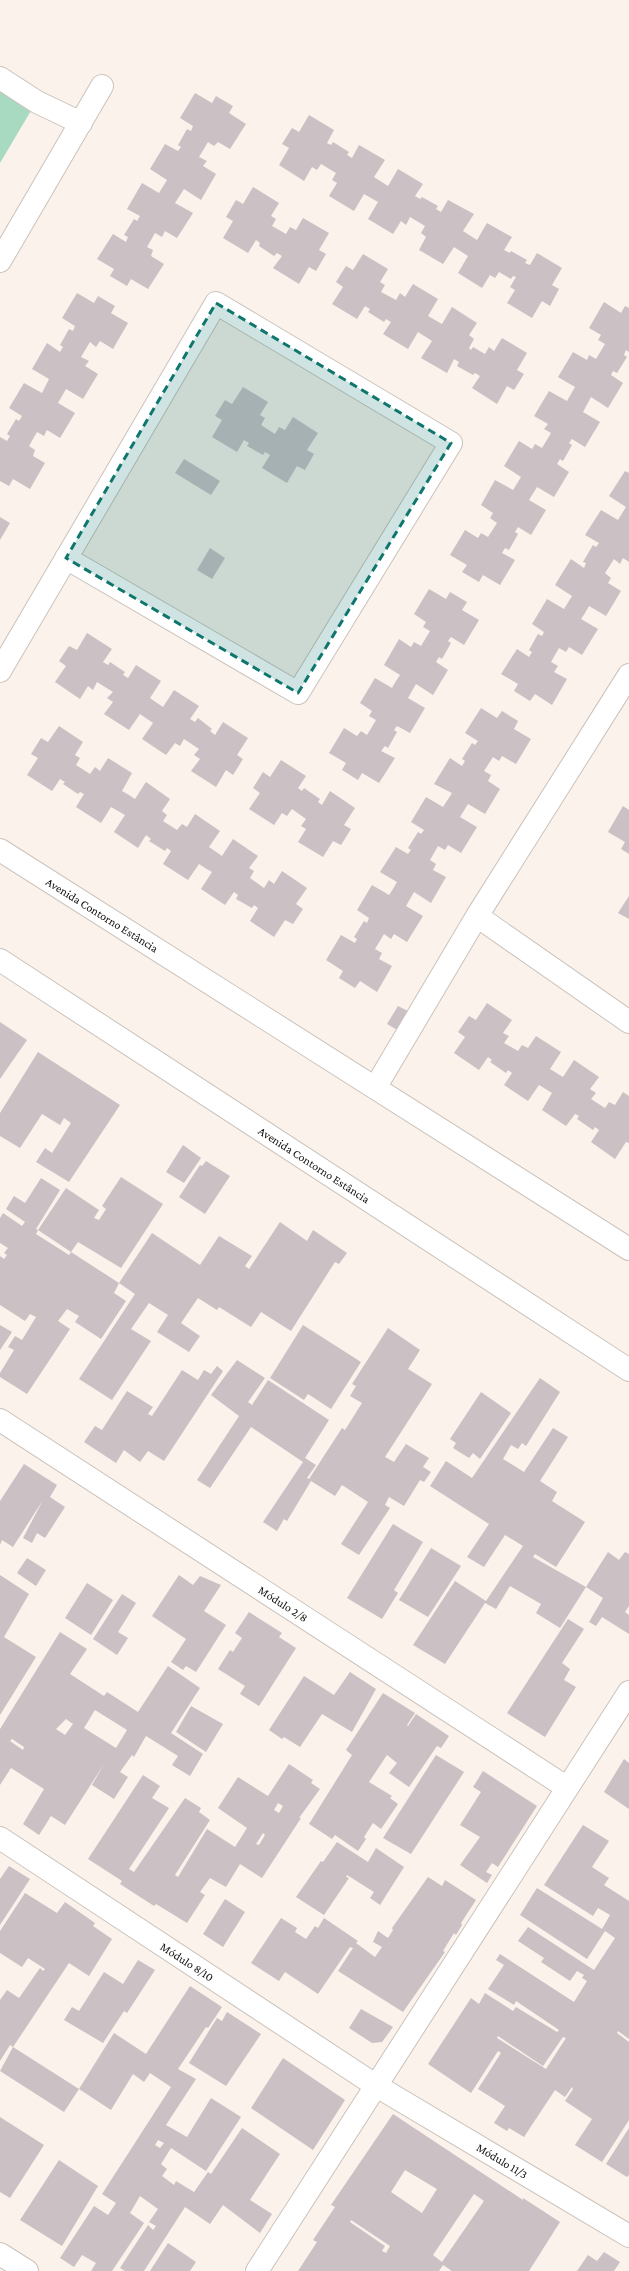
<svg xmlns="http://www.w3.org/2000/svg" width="629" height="2271" viewBox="0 0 629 2271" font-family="'Crimson Pro',serif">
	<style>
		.green { fill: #a8dac2 }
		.building { fill: #cbc0c4; fill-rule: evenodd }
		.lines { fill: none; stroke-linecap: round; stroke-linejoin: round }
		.minor-casing { stroke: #cac2bb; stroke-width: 24 }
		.minor { stroke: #fff; stroke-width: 22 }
		.marked { fill: #0f766e; fill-opacity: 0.2; stroke: #0f766e; stroke-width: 3; stroke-dasharray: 8 5; stroke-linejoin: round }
		.labels { text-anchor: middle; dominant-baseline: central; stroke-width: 3; stroke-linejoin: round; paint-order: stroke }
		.street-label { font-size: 12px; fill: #110e0c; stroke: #fff }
	</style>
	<rect width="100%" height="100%" fill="#faf2eb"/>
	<path class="green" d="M0,89L32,109L0,163Z"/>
	<path class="building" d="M195,93L212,103L216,96L233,106L229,113L246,124L230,149L218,142L214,146L208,142L199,157L207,161L203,166L216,174L201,200L184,189L175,203L193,213L177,238L165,231L162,237L155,233L147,247L153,250L151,256L164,264L148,289L131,279L127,286L110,276L114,269L97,259L113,234L126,242L128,237L124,235L134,219L137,221L140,216L127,209L142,183L159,193L167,180L150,169L165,144L178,151L181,147L178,145L187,129L191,131L193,126L180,118Z
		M309,115L334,130L327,143L331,145L333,142L349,152L347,155L352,158L359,145L385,160L374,177L388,186L398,169L423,184L415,196L420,199L422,197L438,206L436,209L441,212L448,200L474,214L463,231L477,240L487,223L512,237L504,250L510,253L511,251L527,260L525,263L530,265L537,253L562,268L552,285L559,289L550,306L542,301L532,318L507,303L515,290L510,287L516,277L513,276L511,279L499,272L495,278L490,275L482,288L458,273L468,256L454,247L443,264L419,250L426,237L421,233L425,226L410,217L406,225L401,221L393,234L368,219L378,202L364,194L354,211L329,196L337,183L332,180L336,173L321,164L317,170L312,167L304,181L279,165L289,148L282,144L292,128L299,132Z
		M253,187L279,203L271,216L276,219L272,226L286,234L290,227L296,230L303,218L329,233L319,250L326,254L316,271L309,267L299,284L273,268L282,256L277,253L274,256L259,246L260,243L256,240L248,253L223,238L233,221L226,217L236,200L243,204Z
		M363,254L388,269L380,282L385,285L381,292L396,300L400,293L405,297L413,284L438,299L428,316L442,324L452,307L477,323L469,335L474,339L469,348L471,350L473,347L485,354L489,347L494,351L502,338L527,353L517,370L524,374L514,390L507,386L497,404L472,388L480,376L475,373L473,375L457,366L459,362L454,359L447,373L421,358L432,341L418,332L408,349L383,334L391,322L386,319L384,322L368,312L370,309L365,306L357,319L332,304L343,287L336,282L346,266L353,270Z
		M77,293L94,303L98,296L115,306L111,313L128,323L113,349L100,341L96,347L90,342L81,357L89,361L85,366L98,374L83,399L66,389L58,403L75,413L60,438L47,430L44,436L37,432L29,446L35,450L33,456L45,463L30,489L13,479L9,486L0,481V437L7,441L10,436L7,434L16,419L19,421L22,416L9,408L24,383L42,393L49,379L32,369L47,343L60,352L63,347L60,345L69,329L73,331L75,326L62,318Z
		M604,302L621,313L625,306L629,308V352L626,350L624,355L627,357L617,373L613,371L611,375L623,383L608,408L591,397L583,412L600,422L585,447L572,439L569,443L572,445L563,461L560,459L557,464L569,472L554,497L537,487L529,500L546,510L531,535L518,527L515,532L518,534L509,550L505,548L502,553L515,560L500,585L483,575L479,582L462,572L467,565L450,555L465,530L478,538L481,533L488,537L497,523L490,518L493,513L481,505L495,480L513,490L521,477L504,466L519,441L532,449L535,444L542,448L551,433L544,429L548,424L534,416L549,391L567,401L575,387L558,377L573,352L587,360L589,355L596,359L605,344L598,340L601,335L589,328Z
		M243,387L268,402L260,415L265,418L261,425L275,434L279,427L285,430L293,417L318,433L307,450L314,454L305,470L297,466L287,483L262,468L270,455L265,452L263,455L247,446L249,443L244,440L237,452L212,437L222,420L215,416L225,400L232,404Z
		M184,459L220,481L211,495L175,473Z
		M625,471L629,473V562L623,558L620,564L614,559L605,573L611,578L608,583L621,591L606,616L589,606L585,613L581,619L598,629L582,655L569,647L566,652L559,648L551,662L558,666L554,672L567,679L552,705L535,694L530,701L514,691L518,684L501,674L517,649L529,657L532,652L529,650L538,634L542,636L544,632L532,624L547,599L564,609L572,596L555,585L571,559L584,568L586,563L583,562L593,545L596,547L599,543L585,535L601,510L618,520L626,507L609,496Z
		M0,517L10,523L0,540Z
		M210,548L225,558L212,579L197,570Z
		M429,589L446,599L450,592L467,602L462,610L479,620L464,645L451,637L448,641L451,643L442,659L439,657L436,662L448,670L433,695L416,684L408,698L425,708L410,733L397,726L394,730L397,732L388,748L385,746L381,751L395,758L379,783L362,773L358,780L342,770L346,763L329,753L344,728L357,736L361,731L367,735L376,720L369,716L372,711L360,703L375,678L392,688L396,681L400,675L384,665L399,639L411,647L414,642L421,646L430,631L423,627L426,622L414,614Z
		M87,633L112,649L103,662L108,665L110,662L125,672L123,675L128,678L136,665L161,681L150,698L157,703L163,707L174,690L199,706L190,719L195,722L198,718L212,729L210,731L215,735L223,722L248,738L237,755L243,759L233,775L226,770L216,787L191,771L200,759L194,755L199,749L184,739L180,746L175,743L166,755L142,739L153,723L140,714L129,730L104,714L113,702L107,698L113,692L97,682L93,690L88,686L80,699L55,682L66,666L59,661L69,646L77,650Z
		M481,708L497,718L502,711L518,721L514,729L531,739L516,764L502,756L499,761L493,757L484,771L491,775L488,781L500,789L485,814L468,804L460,817L477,827L461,853L448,845L445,850L438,846L430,860L436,864L433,870L446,877L431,903L414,892L406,906L423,916L407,942L394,934L391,939L384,934L375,949L382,953L379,959L392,966L377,992L360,981L355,988L339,978L343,971L326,960L341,935L355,943L357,939L354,937L364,921L367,923L369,918L357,910L372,885L389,895L393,889L397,882L380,872L396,847L408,854L411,850L408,848L418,832L421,834L424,830L411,822L426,797L443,807L452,793L434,784L450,758L462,766L465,761L462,759L472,743L475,745L478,741L465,733Z
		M59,726L83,742L75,755L80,758L76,765L90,774L95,767L100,771L108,758L132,773L122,791L129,795L135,799L146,782L170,799L162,811L167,815L163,821L177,830L182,824L187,827L195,814L220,831L209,847L222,856L233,839L258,856L249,868L254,871L250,878L264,888L269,880L274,884L282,871L307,888L296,904L303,909L293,924L285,920L274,937L250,921L258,908L254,905L252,908L236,899L238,895L234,892L225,905L201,889L212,872L205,868L199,864L188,880L163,864L171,851L167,848L165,851L149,841L151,839L146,835L138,848L114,832L125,815L111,807L101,823L76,807L84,794L80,792L78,794L63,784L65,782L60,779L52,791L27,775L38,758L31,754L41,738L48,742Z
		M281,760L306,776L298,788L302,791L304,788L320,799L318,802L322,805L330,791L355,808L344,825L351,829L341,845L333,841L323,857L298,842L306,829L301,826L306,819L292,809L287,816L282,813L274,825L249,809L260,793L253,788L263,772L270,777Z
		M623,806L629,810V854L621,849L625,842L608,832Z
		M629,896V919L618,913Z
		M487,1003L512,1020L503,1033L509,1036L504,1043L518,1051L522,1045L528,1048L536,1036L561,1052L550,1069L563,1077L574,1060L599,1077L590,1089L596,1093L591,1099L605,1108L609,1102L615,1105L623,1092L629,1096V1143L626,1142L615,1159L591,1142L599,1130L595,1127L593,1130L577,1119L579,1116L575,1114L566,1126L542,1110L552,1093L539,1085L528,1101L504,1085L512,1073L508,1070L506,1073L490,1062L492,1060L488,1057L479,1070L454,1053L465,1037L458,1032L469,1016L476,1020Z
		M398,1006L410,1012L399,1031L387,1024Z
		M0,1022L27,1040L0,1079Z
		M38,1052L120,1105L69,1182L36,1162L45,1148L52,1153L71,1123L64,1118L60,1125L42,1114L20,1148L0,1136V1113Z
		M183,1145L201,1158L184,1183L166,1172Z
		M206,1161L230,1176L205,1214L179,1197L200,1165L202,1166Z
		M121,1177L163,1204L121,1268L78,1242L71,1252L38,1230L66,1188L99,1210L94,1218L99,1220L106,1209L102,1206Z
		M41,1178L60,1190L36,1229L38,1230L36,1234L69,1255L71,1252L119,1283L114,1293L126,1301L101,1339L75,1322L79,1316L67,1309L58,1321L70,1329L27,1394L0,1377V1373L14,1350L8,1347L15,1336L22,1340L36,1317L30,1314L25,1321L0,1305V1256L4,1259L7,1255L4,1253L8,1248L0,1243V1218L3,1213L22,1226L25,1222L6,1209L14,1196L25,1203Z
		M280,1222L307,1241L313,1230L347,1253L339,1264L335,1262L291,1331L261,1312L251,1327L219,1307L217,1310L198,1298L181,1323L200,1336L189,1352L157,1332L168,1315L149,1303L131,1329L151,1341L112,1400L79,1379L135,1294L119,1283L152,1233L200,1265L219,1236L252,1256L245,1266L249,1269Z
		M0,1325L12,1332L0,1350Z
		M303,1325L361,1362L331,1409L308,1394L304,1400L270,1378Z
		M388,1328L420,1350L408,1369L432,1384L385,1457L394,1462L406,1444L429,1458L423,1467L431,1472L424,1482L420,1480L404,1506L389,1497L385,1505L390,1508L359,1555L341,1544L368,1502L342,1485L335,1496L311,1481L287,1521L284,1519L277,1531L263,1522L303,1462L251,1427L210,1488L197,1480L239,1416L211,1395L237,1360L265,1378L248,1402L252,1405L268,1380L329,1420L305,1458L316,1465L307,1478L309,1479L342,1428L345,1430L362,1403L350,1396L356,1386L352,1384Z
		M217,1366L223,1371L164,1461L148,1451L140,1462L124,1450L116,1463L84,1442L95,1426L102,1430L127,1391L153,1407L148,1414L152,1416L182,1370L198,1380L204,1370L211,1374Z
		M540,1378L560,1392L526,1446L522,1443L518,1449L511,1445L503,1459L524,1472L553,1428L568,1437L540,1481L557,1492L552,1501L585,1522L556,1567L535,1554L533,1557L586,1587L560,1628L536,1613L541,1604L510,1586L496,1609L485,1603L445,1664L413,1645L455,1581L486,1601L523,1546L505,1535L484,1567L467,1557L489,1524L430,1486L446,1461L472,1478Z
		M481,1392L511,1413L480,1459L473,1453L469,1458L453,1448L456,1443L450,1439Z
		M24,1464L57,1485L50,1497L65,1507L45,1538L37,1533L32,1543L23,1538L43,1500L13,1547L2,1540L0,1545V1501Z
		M393,1524L423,1542L394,1590L398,1593L382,1619L347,1598Z
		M431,1548L461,1566L428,1617L399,1600Z
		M608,1552L619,1560L625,1552L629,1554V1606L625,1612L629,1615V1634L602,1617L596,1626L589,1622L603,1598L586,1587Z
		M27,1558L46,1570L36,1586L17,1573Z
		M0,1575L29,1594L4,1637L36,1657L0,1715Z
		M179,1575L193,1585L200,1576L221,1585L204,1611L226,1625L196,1672L186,1666L183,1670L171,1662L186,1639L152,1616Z
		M87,1583L113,1600L91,1635L65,1618Z
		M122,1594L136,1603L118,1632L128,1638L117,1655L93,1639Z
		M249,1612L282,1633L279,1637L296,1648L259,1706L240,1694L245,1686L218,1669L230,1650L233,1652L242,1638L235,1633Z
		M568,1619L584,1629L562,1663L570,1669L564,1680L576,1687L545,1737L507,1713Z
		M60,1632L87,1649L70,1674L104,1696L107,1692L138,1712L168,1666L200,1688L171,1733L203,1754L190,1776L172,1765L178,1756L146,1736L134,1757L132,1755L120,1772L128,1777L114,1799L92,1785L104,1764L65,1825L51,1816L39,1835L23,1824L44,1789L11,1768L0,1785V1729ZM95,1710L127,1730L116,1748L84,1728ZM66,1719L73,1724L65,1735L56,1729ZM12,1739L24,1747L23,1750L10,1741Z
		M350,1672L376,1689L352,1732L322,1714L300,1747L284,1737L282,1739L269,1730L304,1676L334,1695Z
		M383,1693L415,1713L407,1725L408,1726L416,1714L449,1736L441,1748L437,1746L409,1787L389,1773L397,1763L387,1755L369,1782L392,1796L390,1798L398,1804L381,1829L373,1823L364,1837L366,1839L358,1851L335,1835L332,1839L309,1824L352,1755L346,1750Z
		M191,1706L223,1724L206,1752L176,1732Z
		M436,1755L464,1772L411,1854L383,1838Z
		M624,1759L629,1763V1809L604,1792Z
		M289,1764L313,1780L311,1783L320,1789L299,1818H301L262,1878L240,1864L226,1887L210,1878L200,1892L205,1895L187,1923L156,1904L154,1906L120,1884L122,1881L88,1859L143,1775L160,1786L152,1798L169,1808L129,1869L134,1872L185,1798L201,1808L199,1812L210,1820L175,1875L178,1877L207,1829L235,1847L247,1828L218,1808L238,1777L268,1796ZM278,1803L283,1806L279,1813L274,1810ZM263,1833L265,1835L259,1845L256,1844Z
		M483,1771L537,1806L498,1867L492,1863L486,1872L492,1875L487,1883L460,1865L480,1837L460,1825L481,1792L473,1787Z
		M583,1825L609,1841L592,1867L609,1878L604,1885L629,1901V2039L618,2031L617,2033L629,2042V2120L602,2162L575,2145L592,2119L565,2101L573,2089L572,2087L565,2097L555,2090L524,2137L509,2128L507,2131L494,2123L505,2106L478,2089L501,2053L498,2051L471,2093L428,2064L471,1998L479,2004L485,1993L513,2011L516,2007L557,2032L559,2030L516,2001L514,2005L488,1989L504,1965L496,1960L500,1954L574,2002L587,1981L582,1978L584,1975L577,1971L570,1981L541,1962L544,1958L518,1941L528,1927L594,1970L615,1938L605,1931L587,1959L520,1915L537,1888L602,1929L610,1915L598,1908L593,1916L544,1885ZM498,2036L543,2066L563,2037L566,2038L546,2069L497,2038Z
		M337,1842L368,1862L376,1848L404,1867L380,1905L370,1898L374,1892L347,1875L346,1877L349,1878L324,1915L296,1897L321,1861L323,1862Z
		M9,1866L30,1879L0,1925V1879Z
		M428,1877L442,1886L445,1880L476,1900L461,1923L462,1925L456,1935L454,1933L443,1951L445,1952L403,2012L338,1971L353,1948L350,1947L318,1994L285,1972L279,1981L251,1963L281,1918L297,1928L295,1932L306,1939L315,1926L318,1928L324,1918L358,1941L356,1943L375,1957L382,1947L373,1942L378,1931L388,1938L393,1930L392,1928Z
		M25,1893L57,1913L65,1902L95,1923L93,1926L112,1939L89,1976L69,1963L13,2047L10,2045L0,2061V2000L7,1990L19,1998L40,1968L43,1971L45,1969L28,1958L22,1967L0,1953V1931Z
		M225,1899L245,1912L223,1947L203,1934Z
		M138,1960L155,1970L127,2013L124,2011L103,2043L64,2020L72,2007L79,2011L104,1972L123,1984Z
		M190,1986L222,2007L208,2028L206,2027L178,2069L196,2079L166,2125L187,2137L211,2098L241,2117L206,2171L171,2148L161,2164L167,2169L162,2176L174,2185L176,2181L194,2192L208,2172L211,2174L242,2128L280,2154L250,2200L272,2214L260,2233L223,2205L210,2224L185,2207L144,2271H125L120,2268L148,2225L153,2230L156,2226L149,2222L158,2209L140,2196L130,2213L144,2223L112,2271H91L96,2263L82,2255L74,2267L60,2258L94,2206L108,2215L116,2203L102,2194L171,2087L150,2073L144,2082L133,2074L111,2110L79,2089L114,2033L146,2054ZM158,2140L164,2143L160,2148L155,2145Z
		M361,2009L393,2027L382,2042L372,2043L349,2028Z
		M227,2012L261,2034L226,2086L189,2063L217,2018L222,2021Z
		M13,2047L79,2089L64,2112L0,2071Z
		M283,2058L345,2100L313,2150L251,2108Z
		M393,2114L523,2200V2198L560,2222L529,2271H452L443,2265L439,2271H298L317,2242L313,2240L335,2207L331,2205ZM405,2170L437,2189L422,2213L391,2192ZM474,2194L484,2201L442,2262L433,2255ZM351,2220L390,2246L386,2253L382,2251L385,2246L350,2222Z
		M0,2117L44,2145L10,2198L0,2192Z
		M629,2128V2175L627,2177L606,2164Z
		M59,2160L98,2186L62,2246L20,2220Z
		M168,2243L196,2262L190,2271H150Z
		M604,2252L620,2262L614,2271H577L588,2255L597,2261Z"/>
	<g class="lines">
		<defs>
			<path id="minor" d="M0,78L37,102L81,123
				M0,261L102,86
				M0,671L216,303L451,443L298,693L66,558
				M0,850L629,1249
				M477,916L629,1022
				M0,960L629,1370
				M375,1088L477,916L629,675
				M0,1420L566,1787
				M0,1838L375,2085L629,2236
				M0,2254L27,2271
				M257,2271L629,1692"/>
		</defs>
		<use href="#minor" class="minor-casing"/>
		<use href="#minor" class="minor"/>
	</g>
	<path class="marked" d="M216,303L451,443L298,693L66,558Z"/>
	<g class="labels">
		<g class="street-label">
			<text transform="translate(102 915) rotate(32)">Avenida Contorno Estância</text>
			<text transform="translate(314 1165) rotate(33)">Avenida Contorno Estância</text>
			<text transform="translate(283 1604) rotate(33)">Módulo 2/8</text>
			<text transform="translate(187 1962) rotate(33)">Módulo 8/10</text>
			<text transform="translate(502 2161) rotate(31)">Módulo 11/3</text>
		</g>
	</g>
</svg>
